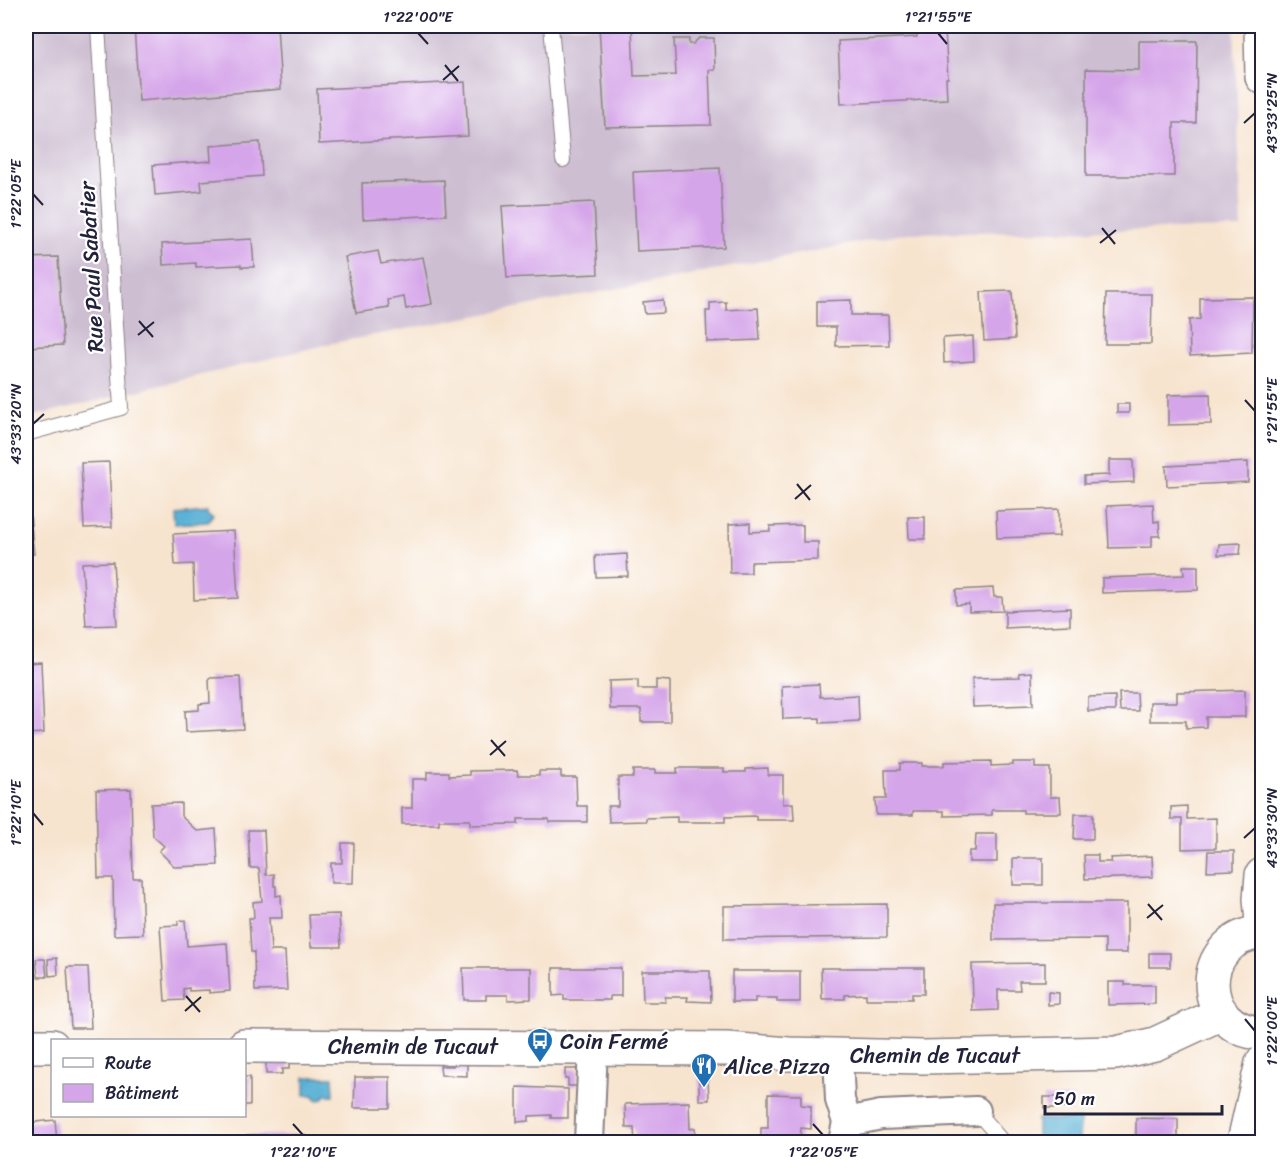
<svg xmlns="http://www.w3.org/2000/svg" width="1288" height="1168" viewBox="0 0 1288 1168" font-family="Sriracha,sans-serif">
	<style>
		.industrial { fill: #cdbed2 }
		.water { fill: #58b0d5; stroke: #3d6988; stroke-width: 1.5 }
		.building { fill: #d5a5e9 }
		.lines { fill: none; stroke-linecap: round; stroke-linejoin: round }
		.lane-casing { stroke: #8c8385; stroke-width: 16 }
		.street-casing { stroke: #8c8385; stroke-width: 32 }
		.secondary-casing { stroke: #8c8385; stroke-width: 36 }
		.lane { stroke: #fff; stroke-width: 14 }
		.street { stroke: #fff; stroke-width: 28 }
		.secondary { stroke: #fff; stroke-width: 33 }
		.ticks { fill: none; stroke: #22223b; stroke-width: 2 }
		.labels { text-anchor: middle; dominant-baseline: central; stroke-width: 4.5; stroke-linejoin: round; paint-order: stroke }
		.street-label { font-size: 22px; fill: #22223b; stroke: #fff }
		.poi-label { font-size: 22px; fill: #22223b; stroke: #fff; text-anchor: start }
		.neatline { fill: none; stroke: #22223b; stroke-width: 2 }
		.ticks-label { font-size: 15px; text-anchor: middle; fill: #22223b }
	</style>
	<rect width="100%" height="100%" fill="#fff"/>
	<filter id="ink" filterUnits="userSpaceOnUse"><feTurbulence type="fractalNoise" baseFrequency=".0167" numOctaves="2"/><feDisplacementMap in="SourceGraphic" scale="12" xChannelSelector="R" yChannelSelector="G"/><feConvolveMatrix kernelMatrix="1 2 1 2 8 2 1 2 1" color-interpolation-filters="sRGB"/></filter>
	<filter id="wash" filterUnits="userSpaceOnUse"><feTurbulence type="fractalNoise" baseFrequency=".008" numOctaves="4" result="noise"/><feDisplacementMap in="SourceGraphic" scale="24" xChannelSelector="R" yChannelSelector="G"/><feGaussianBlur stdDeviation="1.35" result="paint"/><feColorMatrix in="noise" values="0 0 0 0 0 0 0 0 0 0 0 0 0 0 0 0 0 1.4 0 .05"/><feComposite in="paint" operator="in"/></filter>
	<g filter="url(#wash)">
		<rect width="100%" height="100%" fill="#f7e4cf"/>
		<path class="industrial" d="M26,26H1234L1242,228L908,233L333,343L26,418Z"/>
		<path class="water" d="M208,505V508L213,512L214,514L209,519L208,522L174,524L173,508Z
			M305,1077H333L334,1095H325L324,1098L320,1100L316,1099L314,1095H305Z
			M1037,1119L1080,1120L1079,1141H1037Z"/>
		<g id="blocks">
			<path class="building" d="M134,26H277L281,89L139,101Z
				M599,26H632L634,76L676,75L674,39H689V44H693L699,38H714L715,70H709L711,125L605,127Z
				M945,31L948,78H946L947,99L841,104L838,41L917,37L916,32Z
				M1139,41H1197L1196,123H1174V176H1086V69L1139,70Z
				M465,82L468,136L319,144L317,89Z
				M260,142L262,176L201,181L202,191L155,195L153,165L211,161L210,146Z
				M720,168L724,247L637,251L633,172Z
				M444,180L446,215L363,219L362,183Z
				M594,202L598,274L507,278L502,206Z
				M252,239L254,267H241V265L196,267V263L163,265L162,244Z
				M378,251L381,264L423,257L432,304L406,309L404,297L388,300L389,308L356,313L345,257Z
				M58,257L63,345L26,347V258Z
				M1012,291L1015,339L984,341L981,292Z
				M1106,294H1152L1151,344H1105Z
				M1253,297L1252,353L1190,356L1189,320L1200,319V298Z
				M663,300L664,313L645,314L643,302Z
				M851,300V315H888L889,345L836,346V327H817V301Z
				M726,302V310L758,308L760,340L707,342L706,311H710V303Z
				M973,336L974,361L944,363L943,338Z
				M1210,394L1211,424L1168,425V395Z
				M1117,404H1129V413H1117Z
				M1109,460H1133L1134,482L1084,484V476L1109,475Z
				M109,462L112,527L84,528L81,463Z
				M1248,462V482L1167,486L1166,466Z
				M26,483H27L34,554L26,555Z
				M1153,504L1154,522L1159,521L1160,536H1152V547L1109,548L1107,506Z
				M1059,509V536L997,538L996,511Z
				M908,517H925V539H909Z
				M750,523V532L770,531V526L803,525V542H818V560L751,562V573H730L729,524Z
				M234,531L238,598L194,600L193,564L175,565L173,534Z
				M1241,543L1240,554L1218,555L1219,544Z
				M627,554L628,576L596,577L595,556Z
				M113,562L117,625L86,626L82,563Z
				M1183,566H1198V590L1102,593V578L1184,575Z
				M993,588L994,597H1002L1003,611L969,612V604L956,605V590Z
				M1070,608V625L1005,628V611Z
				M41,662L44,733L26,734V663Z
				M1032,672L1033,705L973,707L972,678L1020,677L1019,673Z
				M240,677L243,729L186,732L185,711L199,710V704L210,703L209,678Z
				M638,680V689H656V680L670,681V722H641V709H610L609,681Z
				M819,684L820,697L858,695L859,721L820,723V718L783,719L782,686Z
				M1245,690V717H1206V727L1186,728V721H1150V702H1177V692Z
				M1119,693H1137L1138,711H1120Z
				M1115,696V711H1088V697Z
				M991,761V766L1013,765V762H1035V768H1050V797H1060L1061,813H1023V810H992V815L944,816V811H913V815H876L875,799H886L885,770H900V763H922V766H944V762Z
				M677,768H724V772H746V769L768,768V775H783V804L793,803L794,820H756V816L725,817V822H677V817L646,818V821L609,822L608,806H618V777H633V770H655V773H677Z
				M517,770L518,775H539V771H561V777H576L577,806H587V822H549V819H518V824L470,825V820H439V824H402V808H412V779H427V772H449V776L470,775V771Z
				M131,789L133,878H141L143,934L114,935L113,878H98L96,790Z
				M181,803V816L197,831L216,829L218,865L175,867L159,851L164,846L153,836L151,804Z
				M1187,806V819L1216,818V848L1182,849V819H1171V807Z
				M1075,814H1093V839H1074Z
				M248,830H264L266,875L274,874V886H276V896L281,895L282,918H269L271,951H285L287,990L255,991L254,952H251L249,918H254L253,902L262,901L259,868H250Z
				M976,834H997V862H969V851H975Z
				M342,843H354L353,883H331V863H342Z
				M1208,851H1234V870L1207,871Z
				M1084,855H1098V862H1111L1110,858L1152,856L1153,877L1085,879Z
				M1013,858H1043V885H1013Z
				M993,903H1127V953H1105V939L993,940Z
				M887,904V937L724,939V906Z
				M339,914L341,947H311L309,915Z
				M185,920L187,946L227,943L230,991L209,993V990L189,991V988L183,989L184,1000L165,1001L160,926L178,925V921Z
				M1149,953H1170V967H1149Z
				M57,958L58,975L49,976L48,959Z
				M36,959H45L47,977H38Z
				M1045,963V981H1019L1020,990H998V1010L973,1011L972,964Z
				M67,967H88L91,1028H71Z
				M463,968H531V999L508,1000V995H486V1000H464Z
				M553,968H621V996H610V1000H564V995L553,996Z
				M821,968H924V994H912V999H866V994L845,995V999H822Z
				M642,971H710L711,1002L687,1001L688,997H665L666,1002H643Z
				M732,971H800V1002H777V998H755V1002H732Z
				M1108,982H1125V985H1155V1004L1108,1005Z
				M1048,992L1059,993V1004L1048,1005Z
				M266,1062H289V1069H282V1074H266Z
				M453,1063H467V1076L441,1075L440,1066H453Z
				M565,1069H577V1086H568V1079H565Z
				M244,1077H250V1105H244Z
				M355,1077H390V1108H354Z
				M699,1078H708L709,1100H699Z
				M517,1087L568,1089V1118H551V1115L529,1116V1121L517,1122Z
				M768,1094L801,1095V1105L811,1106V1129L801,1128L800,1139H794V1142H761V1128H768Z
				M1044,1097H1073V1108H1044Z
				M689,1102L690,1129L695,1128V1134H690V1142H635L634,1128H626L625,1104Z
				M1136,1118L1178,1119V1142H1136Z
				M55,1120L57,1142H26V1123Z
				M246,1135H305L306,1142H246Z"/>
		</g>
	</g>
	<g filter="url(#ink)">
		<use href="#blocks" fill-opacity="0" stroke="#8c8385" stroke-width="1.5"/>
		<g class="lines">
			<defs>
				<path id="lane" d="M551,26L563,160
					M26,434L121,408L98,26
					M976,1111L1003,1142"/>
				<path id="street" d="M838,1054L840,1100L847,1122L843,1142
					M847,1122L881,1115L976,1111
					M589,1142L593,1048"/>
				<path id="secondary" d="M1261,26L1262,77
					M1262,875L1260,899L1262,922
					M1262,932C1194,939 1197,1031 1262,1033
					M26,1046H52
					M244,1046L727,1049L789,1054L923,1057L1116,1053L1155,1044L1222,1013
					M1245,1142V1137L1262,1063"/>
			</defs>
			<use href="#lane" class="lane-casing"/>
			<use href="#street" class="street-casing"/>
			<use href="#secondary" class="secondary-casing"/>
			<use href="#lane" class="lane"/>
			<use href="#street" class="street"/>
			<use href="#secondary" class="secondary"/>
		</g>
	</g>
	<path class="ticks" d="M418,33L428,44M938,33L947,44M445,65L458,81M443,80L459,66M1244,123L1255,113M33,194L43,205M1102,228L1115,244M1100,243L1116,230M139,321L153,337M138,335L154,322M1245,400L1255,411M33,424L44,414M797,484L810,500M795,499L811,485M491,740L505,756M490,755L506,741M33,813L43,825M1244,838L1255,828M1148,904L1162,920M1147,918L1163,905M186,996L200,1012M185,1011L201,997M1245,1019L1255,1031M293,1124L303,1135M813,1124L823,1135"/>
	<defs>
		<symbol id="bus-pin" viewBox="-11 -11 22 30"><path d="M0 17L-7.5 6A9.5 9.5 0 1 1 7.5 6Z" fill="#1f6fb2" stroke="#fff"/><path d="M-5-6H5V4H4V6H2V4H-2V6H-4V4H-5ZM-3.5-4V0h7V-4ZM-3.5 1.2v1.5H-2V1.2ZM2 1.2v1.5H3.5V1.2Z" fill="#fff"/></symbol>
		<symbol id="restaurant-pin" viewBox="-11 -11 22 30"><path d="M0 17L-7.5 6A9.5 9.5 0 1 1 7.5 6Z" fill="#1f6fb2" stroke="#fff"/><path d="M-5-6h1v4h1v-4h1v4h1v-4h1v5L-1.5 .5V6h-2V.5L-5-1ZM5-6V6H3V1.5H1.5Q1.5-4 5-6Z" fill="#fff"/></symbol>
	</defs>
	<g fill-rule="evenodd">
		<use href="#bus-pin" x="525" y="1026" width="30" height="40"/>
		<use href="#restaurant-pin" x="689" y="1051" width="30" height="40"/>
	</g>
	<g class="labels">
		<g class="street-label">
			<text transform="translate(91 267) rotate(-93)">Rue Paul Sabatier</text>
			<text x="413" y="1046">Chemin de Tucaut</text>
			<text x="935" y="1055">Chemin de Tucaut</text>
		</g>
		<g class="poi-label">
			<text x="560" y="1041">Coin Fermé</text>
			<text x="724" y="1066">Alice Pizza</text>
		</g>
	</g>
	<rect width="1288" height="1168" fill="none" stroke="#fff" stroke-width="66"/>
	<rect x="51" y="1039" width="195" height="78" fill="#ffffff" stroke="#a7a7b1" stroke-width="1.5"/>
	<rect x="63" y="1058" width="30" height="9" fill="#ffffff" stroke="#a7a7b1" stroke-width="1.5"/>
	<text x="105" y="1069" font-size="18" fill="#22223b">Route</text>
	<rect x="63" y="1084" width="30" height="18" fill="#d5a5e9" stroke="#a7a7b1" stroke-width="1.5"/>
	<text x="105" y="1099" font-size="18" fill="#22223b">Bâtiment</text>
	<path d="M1045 1105v9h177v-9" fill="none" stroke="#22223b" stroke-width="3"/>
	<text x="1054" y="1105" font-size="18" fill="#22223b" stroke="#ffffff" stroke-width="4.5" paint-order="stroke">50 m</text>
	<rect x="33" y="33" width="1222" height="1102" class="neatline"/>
	<g class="ticks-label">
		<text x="418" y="22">1°22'00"E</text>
		<text x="938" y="22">1°21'55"E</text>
		<text transform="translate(1272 113) rotate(-90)" y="5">43°33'25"N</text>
		<text transform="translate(16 194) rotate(-90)" y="5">1°22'05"E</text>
		<text transform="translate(1272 411) rotate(-90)" y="5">1°21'55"E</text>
		<text transform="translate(16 424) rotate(-90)" y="5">43°33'20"N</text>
		<text transform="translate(16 813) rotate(-90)" y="5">1°22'10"E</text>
		<text transform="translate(1272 828) rotate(-90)" y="5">43°33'30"N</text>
		<text transform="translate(1272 1031) rotate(-90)" y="5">1°22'00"E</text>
		<text x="303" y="1157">1°22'10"E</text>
		<text x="823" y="1157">1°22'05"E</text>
	</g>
</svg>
